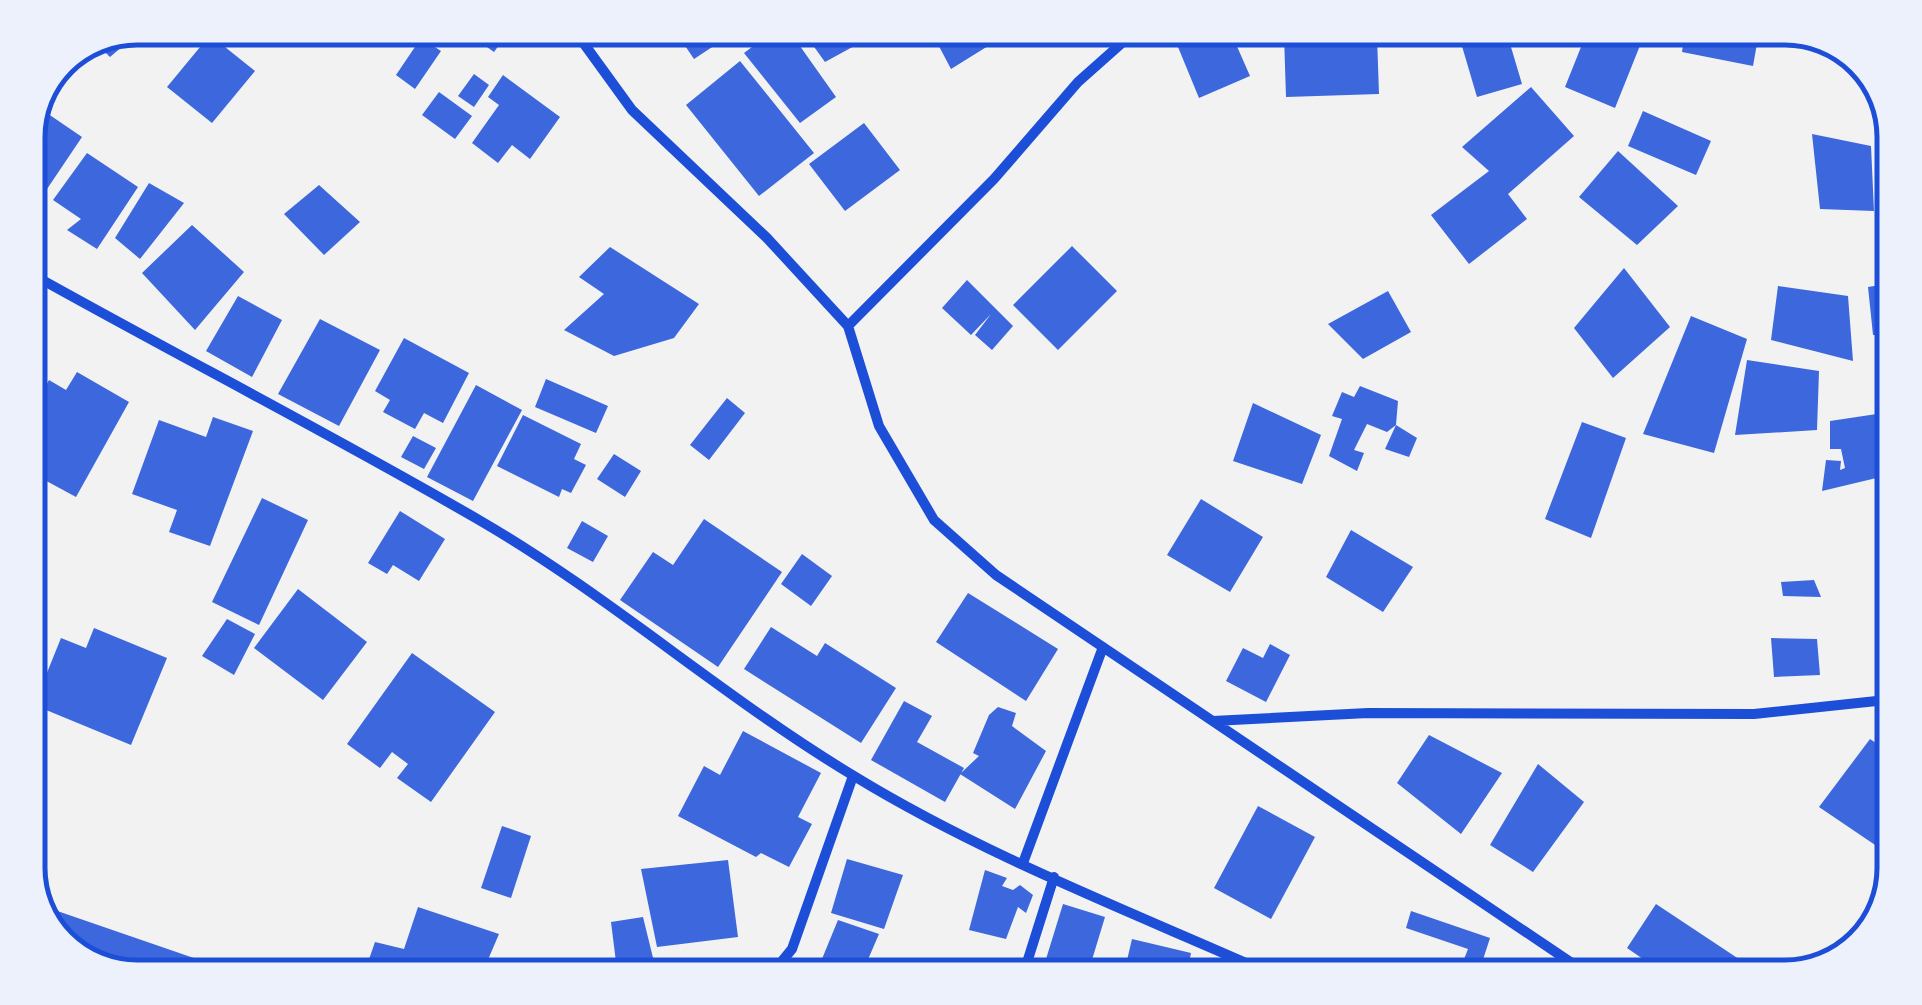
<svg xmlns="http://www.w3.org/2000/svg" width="1922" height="1005" viewBox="0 0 1922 1005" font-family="'Work Sans',sans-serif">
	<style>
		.building { fill: #3d67dc }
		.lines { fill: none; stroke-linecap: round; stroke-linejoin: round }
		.minor { stroke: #1d4ed8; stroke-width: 10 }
		.rim { fill: none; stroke: #1d4ed8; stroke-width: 5 }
	</style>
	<rect width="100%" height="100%" fill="#f2f2f2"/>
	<path class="building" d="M136,28H144L110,57L97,44Z
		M392,29H420L413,42Z
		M463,30H510L494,52Z
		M675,31H681L735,32L694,59Z
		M772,32H790L836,97L800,123L744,53Z
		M830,32L878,33L825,62L812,44Z
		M932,33H1009L951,69Z
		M210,35L255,71L212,123L167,87Z
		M1207,35H1232L1250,76L1199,98L1178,47Z
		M1284,35L1377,36L1379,94L1286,97Z
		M1459,36L1508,37L1522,84L1477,97Z
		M1585,37L1643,38L1615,108L1565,87Z
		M421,38L441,51L415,89L396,75Z
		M1684,38H1758L1753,66L1682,52Z
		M740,61L814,153L759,196L686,105Z
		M474,74L489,85L474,107L458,96Z
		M503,75L560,117L530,159L512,145L498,163L472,143L499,105L488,97Z
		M1531,87L1574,136L1508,194L1527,219L1469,264L1431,215L1489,171L1462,147Z
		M439,92L472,116L455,139L422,115Z
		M38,107L82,137L47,189L28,176V130Z
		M1643,111L1711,141L1696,175L1628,146Z
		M864,123L900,170L845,211L809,164Z
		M1812,134L1871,146L1874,211L1820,209Z
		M1618,151L1678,206L1637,245L1579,197Z
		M87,153L138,187L97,249L67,230L81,219L53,200Z
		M149,183L184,203L140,259L115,238Z
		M319,185L360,222L324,255L284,214Z
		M28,188L38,194L28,210Z
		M192,225L244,272L195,330L142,273Z
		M1072,246L1117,291L1058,350L1013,305Z
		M610,247L699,304L674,338L614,356L564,330L604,294L579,277Z
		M1624,268L1670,327L1613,378L1574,328Z
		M967,280L1013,326L992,350L975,335L991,314L971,335L942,308Z
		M1892,283L1891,335H1873L1868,287Z
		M1778,286L1848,296L1853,361L1771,340Z
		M1388,291L1411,332L1363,359L1328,324Z
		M238,296L282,320L252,377L206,351Z
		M1691,316L1747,339L1714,453L1643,434Z
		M320,319L380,350L339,426L278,394Z
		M404,338L469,373L443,423L424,413L415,429L383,412L390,400L375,391Z
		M1747,360L1819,371L1817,430L1735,435Z
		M77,372L129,402L76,497L28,471V417L49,380L66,390Z
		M546,379L608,406L596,433L535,407Z
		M476,385L522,410L473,501L427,477Z
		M1360,386L1398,401L1396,425L1387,432L1367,424L1354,450L1364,453L1357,471L1329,456L1342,419L1332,416L1342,392L1354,397Z
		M727,398L745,413L709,460L690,445Z
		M1253,403L1321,435L1302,484L1233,461Z
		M1890,412L1889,475L1822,491L1826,460L1841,461L1840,470L1845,468L1841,449H1830V421Z
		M523,415L581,444L574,459L586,465L571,493L562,489L559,497L497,466Z
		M213,417L253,431L210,546L169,532L177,510L132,494L159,420L206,437Z
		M1582,422L1626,438L1591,538L1545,519Z
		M1396,425L1417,438L1409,457L1385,449Z
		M413,436L436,448L424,469L401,457Z
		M614,454L641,471L625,497L597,479Z
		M262,498L308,520L259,625L212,602Z
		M1201,499L1263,537L1230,592L1167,555Z
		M400,511L445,539L419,581L393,565L387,574L368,563Z
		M704,519L782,572L718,667L620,600L653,552L673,565Z
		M582,521L608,536L593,562L567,548Z
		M1351,530L1413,567L1383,612L1326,577Z
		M802,554L832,576L811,606L781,584Z
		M1814,580L1821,597L1783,596L1781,582Z
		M298,589L367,642L323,700L254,648Z
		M968,593L1058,649L1026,701L936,642Z
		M227,619L255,634L234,675L202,656Z
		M771,627L817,656L825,643L896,688L861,743L744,669Z
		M94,628L167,658L131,745L34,705L61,638L86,648Z
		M1771,638L1817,639L1820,675L1774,677Z
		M1270,644L1290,655L1266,702L1226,681L1243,648L1263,658Z
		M412,653L495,712L431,802L397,778L408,764L392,752L380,768L347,744Z
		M904,701L932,716L917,742L964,768L945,802L871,760Z
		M998,707L1016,713L1012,726L1046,751L1015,809L960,774L979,756L973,753L989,715Z
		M743,731L821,773L798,817L812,824L789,867L761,853L756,857L678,816L704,766L720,775Z
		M1429,735L1502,773L1461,834L1397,783Z
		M1870,739L1885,749L1884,851L1819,807Z
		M1538,764L1584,802L1533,872L1490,845Z
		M1258,806L1315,837L1271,919L1214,888Z
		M502,826L531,836L511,898L481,888Z
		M847,859L903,875L884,929L831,913Z
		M728,860L738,937L657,947L641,869Z
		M985,870L1007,878L1002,886L1013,890L1020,885L1033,895L1026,913L1018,907L1006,939L969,930Z
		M37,904L217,966V967L88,966L46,929Z
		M1063,904L1105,917L1088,973L1042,972Z
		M1656,904L1766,977H1669L1627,948Z
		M418,907L499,934L484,969L366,968L375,942L404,949Z
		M1411,911L1490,938L1478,975L1458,974L1468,949L1406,928Z
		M643,917L656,970H617L611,922Z
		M838,920L879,934L863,971H817Z
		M1132,939L1191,953L1187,973H1124Z"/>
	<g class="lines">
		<path class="minor" d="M574,30L632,110L767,238L848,326L879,426L934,520L996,575L1591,976
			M28,272C178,356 331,434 479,520C610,596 724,698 854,776C985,856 1132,912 1271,974
			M848,326L994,179L1078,82L1132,34
			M1213,721L1368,713L1754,714L1886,700
			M1023,863L1103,647
			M774,971L792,949L853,776
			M1024,972L1054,877"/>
	</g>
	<path d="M0 0H1922V1005H0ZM137 45H1785A92 92 0 0 1 1877 137V868A92 92 0 0 1 1785 960H137A92 92 0 0 1 45 868V137A92 92 0 0 1 137 45Z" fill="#edf1fc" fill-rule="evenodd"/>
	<path class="rim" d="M137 45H1785A92 92 0 0 1 1877 137V868A92 92 0 0 1 1785 960H137A92 92 0 0 1 45 868V137A92 92 0 0 1 137 45Z"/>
</svg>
